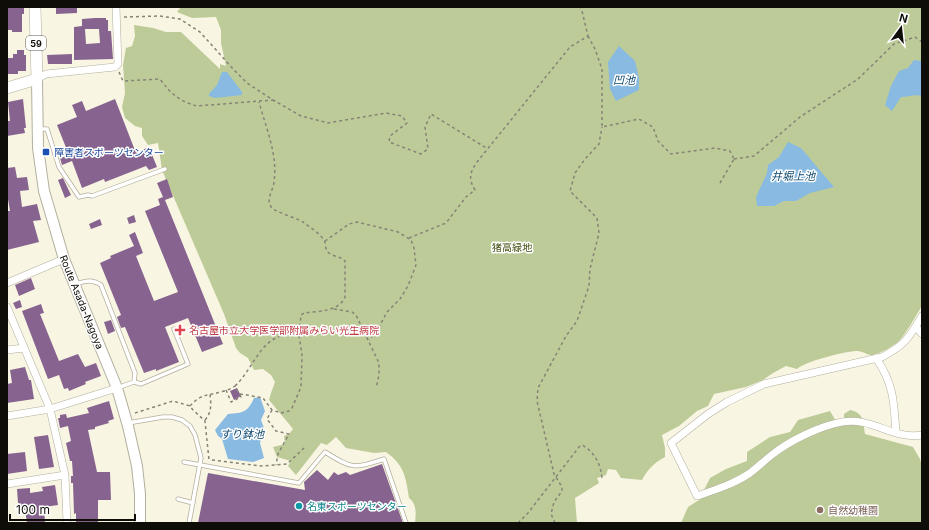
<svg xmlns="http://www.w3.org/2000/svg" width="929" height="530" viewBox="0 0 929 530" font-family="Inter,'Noto Sans JP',sans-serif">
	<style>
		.green { fill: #bdcb98 }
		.water { fill: #88bae2 }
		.building { fill: #876490; fill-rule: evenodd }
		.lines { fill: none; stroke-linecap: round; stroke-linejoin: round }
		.service-casing { stroke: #b3af9e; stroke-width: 5 }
		.minor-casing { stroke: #b3af9e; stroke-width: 8 }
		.secondary-casing { stroke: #b3af9e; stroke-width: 12 }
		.primary-casing { stroke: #b3af9e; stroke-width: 12 }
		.path { stroke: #868377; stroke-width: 1.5; stroke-dasharray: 3 3; stroke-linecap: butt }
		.service { stroke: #fff; stroke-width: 3.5 }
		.minor { stroke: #fff; stroke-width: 7 }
		.secondary { stroke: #fff; stroke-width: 10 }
		.primary { stroke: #fff; stroke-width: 11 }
		.transit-dot { fill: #1a4fb4; stroke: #fff; stroke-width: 1.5 }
		.health-dot { fill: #e0444e; stroke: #fff; stroke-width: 1.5 }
		.culture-dot { fill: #0f9aa8; stroke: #fff; stroke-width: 1.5 }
		.education-dot { fill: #8d6e63; stroke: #fff; stroke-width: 1.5 }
		.labels { text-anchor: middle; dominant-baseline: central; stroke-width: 3; stroke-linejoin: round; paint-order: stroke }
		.shield { fill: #fff; stroke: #575652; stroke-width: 1 }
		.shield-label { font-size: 9px; font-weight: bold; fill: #0f0d08 }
		.transit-label { font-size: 10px; fill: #164399; stroke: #fff; text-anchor: start }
		.park-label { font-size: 10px; fill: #424f0f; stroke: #fff }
		.street-label { font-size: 10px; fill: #0f0d08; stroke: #fff }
		.health-label { font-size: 10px; fill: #be3a42; stroke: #fff; text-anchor: start }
		.culture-label { font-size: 10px; fill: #0d838f; stroke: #fff; text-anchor: start }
		.education-label { font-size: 10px; fill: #785e54; stroke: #fff; text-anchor: start }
		.water-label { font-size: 11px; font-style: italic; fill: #0d486f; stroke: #fff }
	</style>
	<rect width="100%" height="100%" fill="#f9f5e3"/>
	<path class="green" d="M181,7H922V306C916,315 905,336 898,342C891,347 882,353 873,355C868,356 862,350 856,351C843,352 806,361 797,369L786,366L773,373L763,380L746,387L714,394L708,406L697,411L679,426L662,435L665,448V457C654,463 648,469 642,480L621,478L616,470L608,469L606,475L597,478L599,483L575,498L577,523H415C416,514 417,504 409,498C406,477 404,465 386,452L374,453L346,448L336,437L327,445L321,443L296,475L288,466L291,461L277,457L273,447L285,444L284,436L289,434L293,429L289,424L269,400L271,393L275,382L271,375L263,369L254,370L248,358L240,353L236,348L224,314L162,170L158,143L148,145L142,136V128L135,126L125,118L122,107L125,93L123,65L126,48L132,46L135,36L134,25L153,28L166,32H181L220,69V64L226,66L221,43V30L216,17L192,18L177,12Z
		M850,410C864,413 863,421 865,434L913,447L920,459L922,466V523H681L688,507L699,500L710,478L726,469L747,461V452L770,437L790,432L798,420L830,411L837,423H844V414Z"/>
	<path class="water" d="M619,46L635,61L639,78V90L616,101L610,89L608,62Z
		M914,60L922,61V96C915,94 909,97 901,97L892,111L885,105L891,86L899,71L908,68Z
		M222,72H227L242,92V95L215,98L209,96V94L217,85Z
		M788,142L801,148L834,187L810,193L796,201H784L774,206H757L756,197L767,173L768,165L779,157Z
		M260,397L265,411L261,420L264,428L260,443L264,458L253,462L228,459L222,439L218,436L215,430L228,414C243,413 248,412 254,398Z"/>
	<path class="building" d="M7,7H24V14H22V32H12V30H7Z
		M56,7H77V13L56,14Z
		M95,18H106V20H108V31H111L113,59L74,60V27L82,26V19ZM85,29H99L100,43L86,44Z
		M17,50H24V55H26V71H18V74H7V58H13V54H17Z
		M72,54V64H48L47,55Z
		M23,99L26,128H24L25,133L7,136V121H10L8,102Z
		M115,99L136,153L149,147L157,167L149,170L146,166L105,182L104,179L82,188L72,161L62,165L60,158L69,155L57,125L77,117L72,105L82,101L86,111Z
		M15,167L17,178L27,177L29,190L20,191L22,207L37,204L41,220L33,221L39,242L7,250V211H10L7,193V168Z
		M63,178L71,195L65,198L58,180Z
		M167,179L173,197L165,200L223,344L202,352L188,318L165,327L179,362L156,371V369L144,373L125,327L121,328L117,317L121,315L100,263L111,258L110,256L134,246L129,235L135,232L143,253L136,256L154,301L178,292L145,211L160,205L158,199L163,197L157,183Z
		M134,215L136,222L129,224L127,218Z
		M100,219L102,225L91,229L89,224Z
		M31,278L35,289L19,296L15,285Z
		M20,300L22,307L16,309L13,303Z
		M41,304L44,313L40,314L59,361L78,354L85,367L96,363L101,376L85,382L86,384L69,391L68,388L64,389L59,375L48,379L22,311Z
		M111,320L115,331L108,334L104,322Z
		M25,367L29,380H31L34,399L7,403V384L12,383L10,370Z
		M237,388L241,396L234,400L230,391Z
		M109,401L114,419L108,421L109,423L95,427V429L88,430L97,472H110L111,500H98V523H76V513L74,514L73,483H71V476H73L72,461H70L66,443L71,441L68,426L60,428L58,418H60V415L66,414L67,418L89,413L87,408Z
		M48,435L54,467L39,469L34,437Z
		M25,452L27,471L7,474V454Z
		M382,464L403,523H198L208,473L305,490L304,482L317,470L328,480L334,472L338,475L346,472L350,475Z
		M55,485L58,505L44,507L45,523H27L25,510H21L19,503H18L17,489L30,488V493L43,491L42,487Z"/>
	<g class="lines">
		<defs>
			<path id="service" d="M38,129H47L59,167L79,197L88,195L92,196L165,169
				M76,284C86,281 91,279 101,285L135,373L134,382L117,388
				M134,382L141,384L188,364L174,329
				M128,423L163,417H172L182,420L190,426L195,435L201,458L189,523
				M184,462L299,483L325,452C353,469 353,469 384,459L406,523
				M178,499L193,503"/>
			<path id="minor" d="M37,79L46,74L115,67L118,64L116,7
				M7,283L64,259
				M7,307L50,409L65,475L67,523
				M922,316C909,338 905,345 882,357L764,384L727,402L708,414L671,443L697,496C715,490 734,484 750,473C758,467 765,460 773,454C791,440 820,426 842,422C873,417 893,440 922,435
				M916,327L922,334
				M7,350L24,348
				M876,358C894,384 894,403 896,433
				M7,416L50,409L117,388
				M7,484L65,475"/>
			<path id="secondary" d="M37,79L38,148L44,191L64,259L117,388L128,426L137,466L140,494V523"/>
			<path id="primary" d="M7,88L37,79L35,7"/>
		</defs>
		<use href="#service" class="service-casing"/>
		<use href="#minor" class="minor-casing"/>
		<use href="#secondary" class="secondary-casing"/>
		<use href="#primary" class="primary-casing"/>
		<path class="path" d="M124,17L160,16L180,19L200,32L234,70L247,83L273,100L301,116L328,123L386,113L402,116L407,123L390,136L389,142L421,154L428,149L425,127L431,114L488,149
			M588,36L595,49L602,69V127L639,119L653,127L658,141L671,154L715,148L730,151L734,159
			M119,72L123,81L160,79C171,94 179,101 197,106L273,100
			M734,159L754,156L800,117L858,79L894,44L915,37L922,42
			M720,183L734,159
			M409,238L446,223L466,197L475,190C468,179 470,172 477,162L570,47L588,36L581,7
			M325,241L349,224L357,222L398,232L411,240L414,248L416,265L408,286L400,299L387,312L378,329L369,340
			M334,309L352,312L356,315L379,363V375L376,388
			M235,386C257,365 261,330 299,335
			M226,390L231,402L241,397L239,394
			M190,406C201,393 209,396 224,391C228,390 232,388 235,386L239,394L247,395L263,398L272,410L281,413L289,411L292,408L301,387L302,355L299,335L301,315L304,313C318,311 339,312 345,297V261C341,256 331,257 327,251C325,248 326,243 324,240C319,233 310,227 303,222C296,218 276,212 272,208C265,200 273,191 274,182C278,155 266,128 259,102
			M272,410L267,419L276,431L289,434L278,454L276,465
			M135,413L173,401L190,406L193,410L205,421L209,460
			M205,420C212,412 211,404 210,394
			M212,460L261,466L287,464L304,448
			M518,523L528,513L579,447L582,445C595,452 601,465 602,479
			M555,523L551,514L554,502L562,491V487L554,474L537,401L538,388L566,336L577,321L589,286L590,269L599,233L597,218L570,191L575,173L585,159L599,144L602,127"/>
		<use href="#service" class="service"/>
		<use href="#minor" class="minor"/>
		<use href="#secondary" class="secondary"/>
		<use href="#primary" class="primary"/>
	</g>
	<rect class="transit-dot" x="42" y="148" width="8" height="8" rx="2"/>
	<path class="health-dot" d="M178 324h4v4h4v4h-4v4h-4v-4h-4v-4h4z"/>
	<circle class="culture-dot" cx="299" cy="506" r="4"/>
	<circle class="education-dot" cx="820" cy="510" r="4"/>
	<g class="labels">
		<rect class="shield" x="26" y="36" width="20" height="14" rx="3"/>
		<g class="shield-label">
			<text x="36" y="43">59</text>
		</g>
		<g class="transit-label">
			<text x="54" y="152">障害者スポーツセンター</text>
		</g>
		<g class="park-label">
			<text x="512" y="247">猪高緑地</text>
		</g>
		<g class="street-label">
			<text transform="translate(82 302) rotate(68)">Route Asada-Nagoya</text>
		</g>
		<g class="health-label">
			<text x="189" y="330">名古屋市立大学医学部附属みらい光生病院</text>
		</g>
		<g class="culture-label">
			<text x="307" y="506">名東スポーツセンター</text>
		</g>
		<g class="education-label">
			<text x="828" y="510">自然幼稚園</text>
		</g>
		<g class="water-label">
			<text x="624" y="80">凹池</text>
			<text x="793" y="176">井堀上池</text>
			<text x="242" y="434">すり鉢池</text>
		</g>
	</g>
	<rect width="929" height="530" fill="none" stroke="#0f0d08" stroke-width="16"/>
	<g transform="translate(901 28) rotate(15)" stroke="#ffffff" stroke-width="3" paint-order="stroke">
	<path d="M0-3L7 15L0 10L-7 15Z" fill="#0f0d08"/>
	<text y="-6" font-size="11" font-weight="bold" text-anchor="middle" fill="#0f0d08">N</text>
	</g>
	<path d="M10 514v6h125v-6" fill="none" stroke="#0f0d08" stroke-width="2"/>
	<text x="16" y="514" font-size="12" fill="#0f0d08" stroke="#ffffff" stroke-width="3" paint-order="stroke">100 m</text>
</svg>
